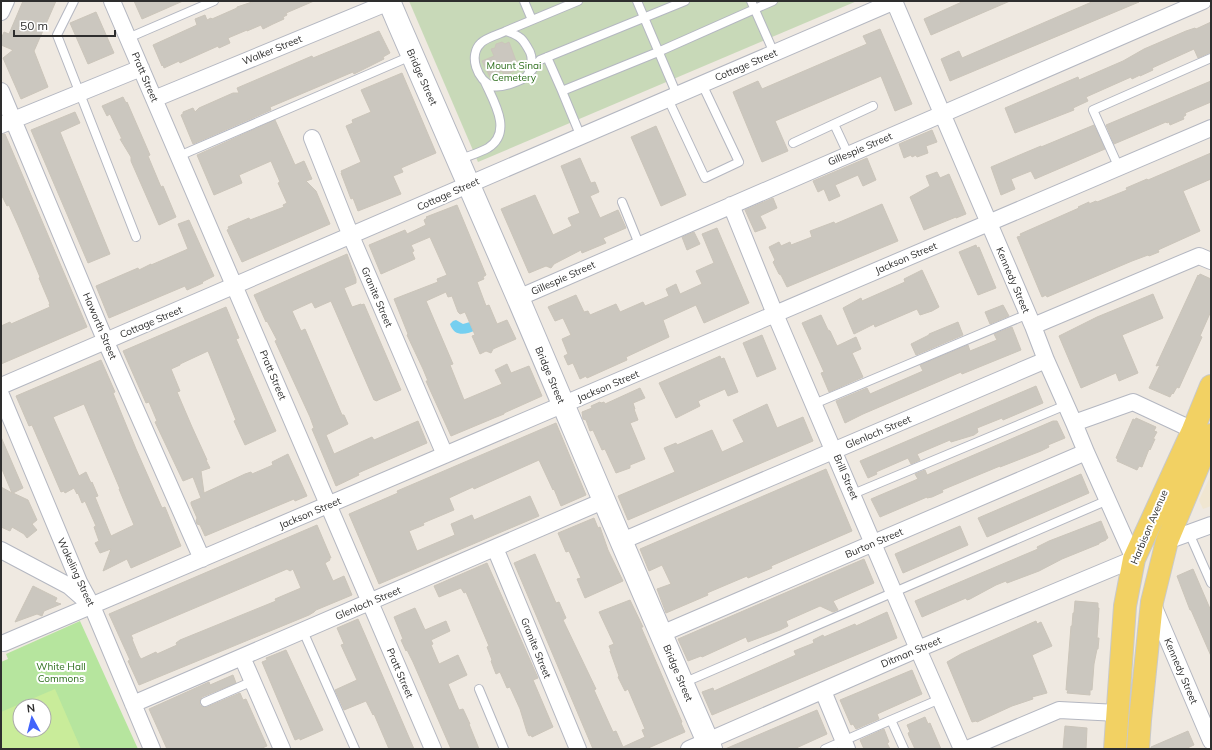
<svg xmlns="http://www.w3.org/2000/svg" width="1212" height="750" viewBox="0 0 1212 750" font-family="Mulish,sans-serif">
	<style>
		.education { fill: #f0e6d1 }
		.green { fill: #b6e59e; fill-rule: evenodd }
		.cemetery { fill: #c8d9b8 }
		.pitch { fill: #c9ec9a; fill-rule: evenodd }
		.water { fill: #75cff0 }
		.building { fill: #cbc7bf; stroke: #cbc5ba; fill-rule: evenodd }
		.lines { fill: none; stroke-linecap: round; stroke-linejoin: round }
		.service-casing { stroke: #b4b7c1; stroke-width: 10 }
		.minor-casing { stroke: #b4b7c1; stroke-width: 18 }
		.secondary-casing { stroke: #b4b7c1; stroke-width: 24 }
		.primary-casing { stroke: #c9c9c9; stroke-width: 24 }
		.service { stroke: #fff; stroke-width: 8 }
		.minor { stroke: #fff; stroke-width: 16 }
		.secondary { stroke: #fff; stroke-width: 22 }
		.primary { stroke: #f2d163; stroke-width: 22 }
		.labels { text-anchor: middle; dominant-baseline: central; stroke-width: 4; stroke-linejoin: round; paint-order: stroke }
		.street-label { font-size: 10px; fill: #2e2e2e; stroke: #fff }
		.park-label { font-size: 10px; fill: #2c6e1b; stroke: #fff }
	</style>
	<rect width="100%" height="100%" fill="#efe9e1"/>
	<path class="education" d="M1211,475V506L1203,509L1199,500Z"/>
	<path class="green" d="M80,621L138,749H1V662L8,659L6,654ZM20,706H44V730H20Z"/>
	<path class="cemetery" d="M409,1H857L478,162Z"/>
	<path class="pitch" d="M55,689L81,749H1V712ZM20,706H44V730H20Z"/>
	<path class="water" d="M456,320L463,324L470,322L476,330C466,335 454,337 450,324L453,321Z"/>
	<path class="building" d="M23,1H56L34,51L48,87L21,99L3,58L13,50L1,45V39L4,32L9,34Z
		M134,1H183L142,19Z
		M255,1H314L286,13L287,15L283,17L284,19L273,24L263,29L261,25L247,31V30L228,38L230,43L219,48L218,46L180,63L179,61L164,68L163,65L162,66L153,45L197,25L195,19L205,15L207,20L211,18L212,19L237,8V7Z
		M964,1H1010L931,35L924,19Z
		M1094,1L1139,2L950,81L941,59L959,51L962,58Z
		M96,12L114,53L88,64L70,23Z
		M1211,22V52L1198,58L1194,49L1152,68L1153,70L1140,76V75L1132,79L1131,77L1086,97L1088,101L1073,108L1074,110L1015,133L1005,108L1078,77L1079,80L1123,61L1144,49L1186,31L1195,28L1196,29Z
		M880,29L912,104L895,111L881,76L775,121L788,151L762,162L733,92L758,81L762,89L867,44L863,36Z
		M379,31L390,53L383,57L384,59L354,74L353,72L275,105L270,107L271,110L193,144L181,115L183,114V112L193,108L195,112L199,108L233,93H239L237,88L312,56L313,58Z
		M502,42L505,44L509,42L519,69L504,75L502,71L490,77L482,61L494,56L491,49L495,48L496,44Z
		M402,73L436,153L401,168L403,172L393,176L401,194L358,211L353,198L351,199L341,173H342L341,171L361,162L346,126L353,123L352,120L371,112L361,90Z
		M1211,81V102L1185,113L1186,115L1183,117L1184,119L1170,125L1169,122L1167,123L1166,122L1114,144L1106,125Z
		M123,97L126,103L127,102L150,155L148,156L161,187L163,186L176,217L159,225L131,161V157L120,139H122L110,114L107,116L102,106Z
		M75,112L80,123L60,132L110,254L88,263L31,130Z
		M275,120L295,165L304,161L312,179L306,181L316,191L330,224L242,262L227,230L229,229L228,227L249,218L250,220L284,207L283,205L287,203L278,183L280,182L271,161L239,175L242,183L214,195L197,155Z
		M1094,125L1105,149L1035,179L1031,171L1011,179L1015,189L1001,195L991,167L1041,146V147Z
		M656,126L686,195L661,206L631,137Z
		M932,130L937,142L926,146L928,153L917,157L916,155L912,157L911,155L904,158L899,144Z
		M1,134H5L87,327L1,364V326L10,322L11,324L50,307L49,304H50L39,278L40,277L18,225L9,205L7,206L1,194Z
		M1211,153V179L1183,191L1200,231L1158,250L1159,252L1149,256L1148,255L1132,261L1047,297L1046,295L1042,297L1017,237L1021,236L1020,234L1079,208L1078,207L1089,202V204L1096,201L1097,202L1127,190L1126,188L1147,179L1148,180Z
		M580,158L590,181L591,183L595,182L599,192L590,196L600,218L618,210L626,228L603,238L606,243L582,253L581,250L554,264L551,268L546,266L529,273L501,209L535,195L553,235L572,226L568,218L580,213L561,166Z
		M867,158L876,180L863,186L858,175L835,185L840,196L829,201L824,189L818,192L813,181Z
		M937,172L940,178L949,174L966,214L956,218V217L924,230L910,197L930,186L926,176Z
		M773,198L777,208L760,216L766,228L755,232L745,210Z
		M882,204L898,241L787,287L781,275L779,274L773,262L775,260L769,247L779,242L781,246L790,242L791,245L812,237L810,231L834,222L835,224Z
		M457,205L486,275L483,277L484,279L477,282L486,306L489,305L497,324L507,320L516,339L493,349L491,353L486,351L480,354L472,336L475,335L465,312L460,314L458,312L452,296L448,297L446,292L426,301L453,364L450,365L464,400L502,384L495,370L507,364L511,373L529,366L542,396L504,413V414L494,418L451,436L426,381H428L423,369L407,335L408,334L394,299L438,282L437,279L447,275L430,237L411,245L414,251L412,252L415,259L381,274L369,245L405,230L407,234L426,225L424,220L427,218L426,217Z
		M189,220L214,276L202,282L203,283L187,290L185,286L109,318L96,286L138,268L139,270L151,264V265L188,249L178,224Z
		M717,228L749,303L704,323L696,305L663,320L669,337L626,357L627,360L587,378L586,376L580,379L573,363L568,365L564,356L568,354L562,339L571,335L563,318L555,321L548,307L576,295L584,312L588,311L590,315L616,304L620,312L643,302L645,306L669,296L666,289L676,284L680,294L702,284L696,271L714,263L702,234Z
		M694,232L700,244L687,250L682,237Z
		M976,245L977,248L979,247L996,288L978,295L959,252Z
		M347,254L356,279V283L344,288L352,307L361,304V305L364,304L401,390L376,401L375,400H374L331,301L315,308L312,302L292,311L301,331L305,329L342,415H344L348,424L326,435L334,454L372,437L374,440L418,421L427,443L358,473L359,475L336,486L312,429L314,428L310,417L275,341L277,340L267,321L266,322L254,295Z
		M922,270L939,307L932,311L920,315L917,309L875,327L874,324L854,334L843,308L861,298L862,301L905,282L904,279Z
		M1200,274L1211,279V311L1200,336L1202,337L1179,388L1177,387L1173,394L1172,393L1170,397L1149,388L1160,365L1156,366L1198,275L1199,276Z
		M1153,294L1163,318L1122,335L1138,373L1119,381L1116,373L1081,388L1059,336L1097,317Z
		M1003,305L1009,316L990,324L985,312Z
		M226,307L239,338L236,339L276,431L245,445L234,421L236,420L208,351L180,364V365L171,369L180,391L177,392L192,427L207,460H206L210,468L201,471L204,493L245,474L251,472L252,474L273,465L272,462L288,454L307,496L295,501L294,499L205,536L200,525L197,524L196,521L197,518L191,504V502L201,498L193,477L183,481L155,422L157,421L149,402L146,403L123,351Z
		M821,315L828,330L830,331L837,346L856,337L861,349L852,353L863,377L829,392L821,373L824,372L802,323Z
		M958,322L963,335L916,355L911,344L929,335V334Z
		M1012,327L1021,350L962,374L961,372L863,414L845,423L836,401L867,388L870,394L923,371L920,365L968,345L970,351L997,340L994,334Z
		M762,335L776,369L757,377L743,343Z
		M720,356L721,359L724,358L738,392L728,396L725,389L698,401L700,406L676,418L659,383Z
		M101,360L115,392L113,393L136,449L162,508L165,507L181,546L131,568L127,559L103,571L111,549L100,553L95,543L99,541L94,527L96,526L85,501L82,503L78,493L77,494L74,488L65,493L64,491L61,492L32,425L29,426L16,396ZM84,404L120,489H119L134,525L111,536L95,497L98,496L92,482L91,483L86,472L79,476L53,417Z
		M1036,386L1043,403L1003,420L1002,418L977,428L978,432L974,435L951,442L950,440L917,454L920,460L911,464L908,458L876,472L877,474L868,478L860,461Z
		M640,388L645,398L633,403L635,409H634L638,420L630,423L645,459L630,465V468L616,473L605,449L602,450L593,430L590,431L586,420L583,419L582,412L592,408L591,406L600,402L601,403L604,402L605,404Z
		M767,404L777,428L803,417L813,441L628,520L618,496L675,472L664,448L676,443L677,445L712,430L722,452L744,442L733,420Z
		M1136,418L1156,427L1154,431L1157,432L1153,439H1155L1150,450L1149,449L1142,467L1139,466L1137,470L1117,461L1118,459L1116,458L1133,419L1135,420Z
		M1053,421H1057L1065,438L1048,445L1049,447L1041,451L1000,467V466L942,490L943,492L932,497L927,498V497L880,517L871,499L918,479L915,474L925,470L927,475Z
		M556,423L586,495L561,506L554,489L553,490L539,460L474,489L473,487L462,492L449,498L454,510L423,523L424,525L409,531L417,551L455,535L451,524L472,515L474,520L530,496L539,516L379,584L349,514L398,493L397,491Z
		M1,437L23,488L13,493L28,500L37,520L32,524L37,530L27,538L24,534L12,527L10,531L1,527V487L12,493L1,467Z
		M826,469L852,531L771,566L772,568L748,578L747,576L707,593L708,595L666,613L657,589L671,584L662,565L649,571L640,549Z
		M1081,474L1089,493L987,537L978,518Z
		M594,518L598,528L600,527L608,550L623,581L585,598L577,579L581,578L569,551L566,552L558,533Z
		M1101,521L1108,538L1106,539V540L1099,543V544L1062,559L1039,571L1007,583L1006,581L996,585L970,599L967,600L966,598L922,617L915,601L1038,549L1037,547L1049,541Z
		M317,525L331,558H329L330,560L325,563L333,581L344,576L352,595L316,610L314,612L309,615L139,685L128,661L130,660L109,614ZM287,569L290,571L293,569L301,588L275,599L276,601L180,640L176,643L177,645L157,654L156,652L141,659L139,656L132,639H133L131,635Z
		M960,526L968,545L903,573L895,554Z
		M535,554L556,603L559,602L566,618L563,620L596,689L594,690L613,732L616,731L623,747L645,737L642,730L645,729L628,689L625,691L618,677L619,676L610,651H611L609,646L614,644L599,612L630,600L643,627H641L682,722L681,723L685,732L646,749H593L514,563Z
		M864,559L874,583L833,601L838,610L833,612L820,606L786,621L788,626L780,630L748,642L746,637L702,657L701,656L688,661L678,639Z
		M487,563L538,678L533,680L553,727L532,737L531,735L529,736L527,732L520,709L510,687L507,688L500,672L496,674L494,669L491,661L492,660L487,647L489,646L466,592L464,593L461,588L439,597L434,586Z
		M1193,569L1211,611V656L1191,610H1190L1177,576Z
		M33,586L57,598L55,602L61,604L44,611L42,616L37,614L15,622Z
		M1075,601L1098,603V608H1099L1097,638H1099L1098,649H1097L1094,664L1092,690H1090V695L1067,693L1068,690H1066L1071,626H1072L1073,613H1074Z
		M415,608L425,630L446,621L450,631L431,640L433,644L431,645L439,664L458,655L467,675L448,684L459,710L463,709L470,724H469L479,749H451L413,662L407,650L406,651L401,640L403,639L394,617Z
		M887,612L897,638L712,715L702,692L713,688L714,691L796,655L794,651L814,643L813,640L823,635L824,637L855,624L856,626Z
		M358,619L365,635L414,749H389L374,714L373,715L366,701L344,710L335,690L357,680L341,645L344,644L337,628Z
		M1036,621L1037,624L1041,622L1052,646L1032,655L1047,693L1032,697L1033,699L1012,706L977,722L976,721L972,722L947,662L961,654Z
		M286,650L323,730L300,740V738L295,740L262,662L267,660L266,658Z
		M912,670L922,694L877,714L879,719L856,729L853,724L851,725L840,700Z
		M233,675L236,683L202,697L200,701V705L204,707H207L240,693L243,700L246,699L267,746L260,749H167L149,709L209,682L210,685Z
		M817,710L827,734L794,749H725Z
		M925,717L928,724L930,723L941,749H915L909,736L908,733L910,732L907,725Z
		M1065,726L1087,728L1086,749H1063Z
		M884,729L889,742L887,743L890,749H864L860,740Z
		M1188,731L1194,745L1185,749H1151V747Z"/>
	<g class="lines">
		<defs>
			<path id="service" d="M74,1L57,35L136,237
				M524,1L532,20
				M637,1L677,95
				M751,1L774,53
				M506,31C521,36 523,39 530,52C533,59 532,69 527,76C522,81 501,88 493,86C477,81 468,55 481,43C485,38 500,34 506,31Z
				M506,31L578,1
				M128,38L214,1
				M547,57L562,91
				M527,76L540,60L685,1
				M668,99L705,178L739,162L702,84
				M581,137L562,91L658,52L773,1
				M793,143L834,124
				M848,154L834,124L873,106
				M179,156L411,56
				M459,160C468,156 479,153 488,148C513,132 494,102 485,82
				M1119,168L1093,110L1211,58
				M622,202L639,244
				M814,404L1028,314
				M853,494L1066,405
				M1189,533L1211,583
				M303,631L355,749
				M683,683L1108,500
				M479,689L504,749
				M205,702L253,681
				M825,749L891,720
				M904,749L891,720L940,699"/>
			<path id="minor" d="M112,1L433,749
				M1,12L6,1
				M1,91L106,342L202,559
				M154,99L389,2
				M1,125L141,68
				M312,138L351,236L445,455
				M731,205L775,314L918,649L962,749
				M518,298L1203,1
				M1033,326L1199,256L1211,261
				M1,386L895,1
				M1,395L79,582L92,606L152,749
				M1074,423L1133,402L1193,430
				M622,541L1046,360
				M1167,541L1211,525
				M495,548L578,749
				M1,550L69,586L85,600
				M1153,605L1211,741
				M661,634L1086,452
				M4,643L1211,128
				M242,657L282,749
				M823,691L847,749
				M133,704L603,501
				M689,749L918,649L1134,559L1086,452L1074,423L1046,360L1033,326L894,1
				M967,749L1059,710L1118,713"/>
			<path id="secondary" d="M389,1C431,100 475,198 518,298C582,448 645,599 711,749"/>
			<path id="primary" d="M1115,749L1125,606L1134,559L1193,430L1211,386
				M1138,749L1140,720L1152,602L1167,541L1211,435"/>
		</defs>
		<use href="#service" class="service-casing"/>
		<use href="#minor" class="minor-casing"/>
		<use href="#secondary" class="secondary-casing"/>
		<use href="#primary" class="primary-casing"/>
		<use href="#service" class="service"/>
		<use href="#minor" class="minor"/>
		<use href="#secondary" class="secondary"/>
		<use href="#primary" class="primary"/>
	</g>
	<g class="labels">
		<g class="street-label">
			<text transform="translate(272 50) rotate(-22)">Walker Street</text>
			<text transform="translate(746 65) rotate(-23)">Cottage Street</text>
			<text transform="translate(145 77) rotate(67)">Pratt Street</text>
			<text transform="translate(422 77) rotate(66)">Bridge Street</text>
			<text transform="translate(860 149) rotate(-23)">Gillespie Street</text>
			<text transform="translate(448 194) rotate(-24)">Cottage Street</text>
			<text transform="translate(906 258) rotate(-23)">Jackson Street</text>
			<text transform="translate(563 278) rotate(-24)">Gillespie Street</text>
			<text transform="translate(1013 280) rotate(67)">Kennedy Street</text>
			<text transform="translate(377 297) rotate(67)">Granite Street</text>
			<text transform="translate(151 322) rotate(-23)">Cottage Street</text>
			<text transform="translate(100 326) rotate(67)">Haworth Street</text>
			<text transform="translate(273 375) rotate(67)">Pratt Street</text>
			<text transform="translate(550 375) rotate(67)">Bridge Street</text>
			<text transform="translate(608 386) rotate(-23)">Jackson Street</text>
			<text transform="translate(878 432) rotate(-23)">Glenloch Street</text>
			<text transform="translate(846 477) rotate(67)">Brill Street</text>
			<text transform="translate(310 513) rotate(-23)">Jackson Street</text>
			<text transform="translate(1149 527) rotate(-67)">Harbison Avenue</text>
			<text transform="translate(874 543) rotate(-23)">Burton Street</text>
			<text transform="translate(76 572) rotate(65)">Wakeling Street</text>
			<text transform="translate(368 603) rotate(-23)">Glenloch Street</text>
			<text transform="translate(536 648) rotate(68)">Granite Street</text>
			<text transform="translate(911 652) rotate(-23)">Ditman Street</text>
			<text transform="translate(1181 671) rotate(67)">Kennedy Street</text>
			<text transform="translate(400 673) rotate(67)">Pratt Street</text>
			<text transform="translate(678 673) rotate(67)">Bridge Street</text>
		</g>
		<g class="park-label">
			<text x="514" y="65">Mount Sinai<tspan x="514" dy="12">Cemetery</tspan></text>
			<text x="61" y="666">White Hall<tspan x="61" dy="12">Commons</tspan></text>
		</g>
	</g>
	<rect width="1212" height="750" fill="none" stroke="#2e2e2e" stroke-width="4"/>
	<g transform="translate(32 718) rotate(353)"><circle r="19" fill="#ffffff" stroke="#ababab"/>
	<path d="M0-3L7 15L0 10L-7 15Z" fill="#4264fb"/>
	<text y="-6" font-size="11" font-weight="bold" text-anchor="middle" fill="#2e2e2e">N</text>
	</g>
	<path d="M14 30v6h101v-6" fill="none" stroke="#2e2e2e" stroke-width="2"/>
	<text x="20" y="30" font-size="12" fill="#2e2e2e" stroke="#ffffff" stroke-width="3" paint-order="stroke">50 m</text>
</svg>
